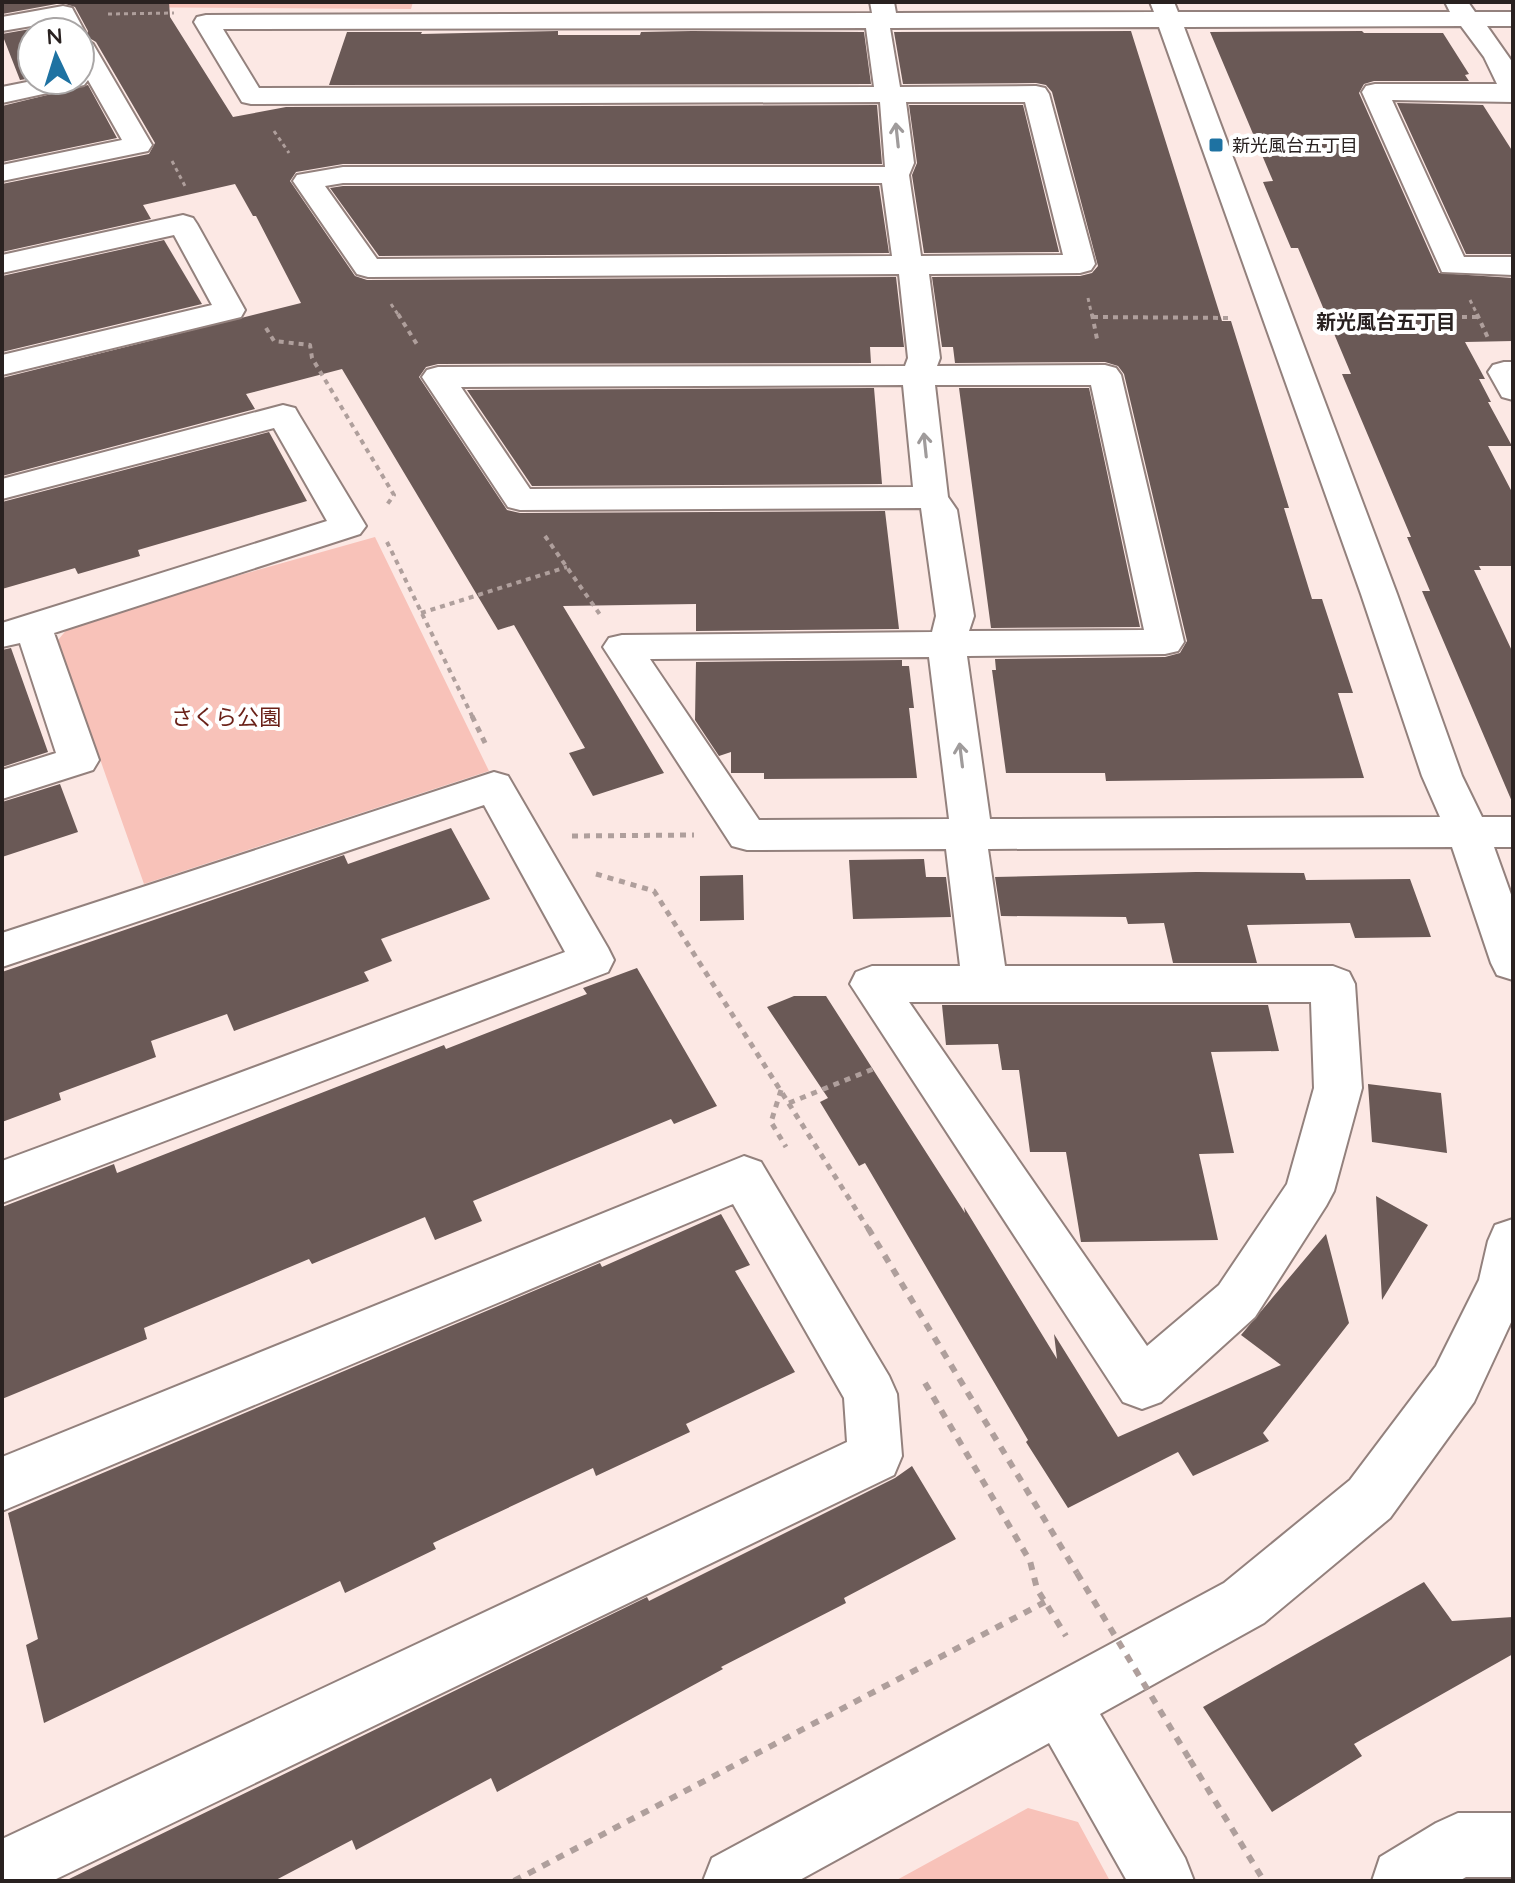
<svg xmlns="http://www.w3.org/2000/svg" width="1515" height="1883" viewBox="0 0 1515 1883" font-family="Quicksand,'Noto Sans JP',sans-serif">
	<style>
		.green { fill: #f8c2b9 }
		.building { fill: #6a5956 }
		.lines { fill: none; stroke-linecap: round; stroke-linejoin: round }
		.minor-casing { stroke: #93817d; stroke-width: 4 }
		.path-far3 { stroke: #af9f9c; stroke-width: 3; stroke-dasharray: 4 4; stroke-linecap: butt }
		.path-far2 { stroke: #af9f9c; stroke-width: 4; stroke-dasharray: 5 5; stroke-linecap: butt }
		.path-far1 { stroke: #af9f9c; stroke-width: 5; stroke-dasharray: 6 6; stroke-linecap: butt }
		.path { stroke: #af9f9c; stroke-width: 6; stroke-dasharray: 8 8; stroke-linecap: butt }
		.minor { fill: #fff; fill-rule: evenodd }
		.path-bridge { stroke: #af9f9c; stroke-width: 6; stroke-dasharray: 8 8; stroke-linecap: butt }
		.oneway { stroke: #9f9b9b }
		.poi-dot { fill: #1e72a2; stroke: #fff; stroke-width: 3 }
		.labels { text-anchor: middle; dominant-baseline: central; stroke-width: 8; stroke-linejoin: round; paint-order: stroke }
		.far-poi-label { font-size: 18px; fill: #292120; stroke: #fff; text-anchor: start }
		.far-neighbourhood-label { font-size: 20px; font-weight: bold; fill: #292120; stroke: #fff }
		.park-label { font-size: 22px; fill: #6b2219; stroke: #fff }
	</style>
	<rect width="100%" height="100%" fill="#fce8e4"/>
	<path class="green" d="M79,2H413L411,9L81,7Z
		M375,537L489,771L144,884L58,640L73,622Z
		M1028,1808L1078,1822L1110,1881H895Z"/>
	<path class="building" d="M2,2H169L170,17L233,117L286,107L877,105L882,164H343L296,172L290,181L355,276L367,280L896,277L904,347H870L871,363L438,364L426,367L419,377L507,510L520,513L885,511L899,629L696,631V604L563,606L664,773L593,796L569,753L585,748L514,625L498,630L342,369L246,394L255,409L2,476V378L301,303L256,216H253L235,184L143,205L151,219L2,252V184L149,154L155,143L96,42L86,36L88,31L75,7L62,3L2,14Z
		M53,25L58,32H32V78L20,80L2,34Z
		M558,31V35H640L641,32L692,31L864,32L871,84L329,85L347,32H422L421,34Z
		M1131,31L1222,321H1231L1289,508H1284L1312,599H1322L1353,693H1338L1364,778L1106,781L1105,773H1006L992,670H996L995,659L1165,657L1180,653L1187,641L1124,374L1118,366L1105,362L955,363L953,347H942L932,277L1080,276L1092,273L1098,266L1052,92L1046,85L1036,83L903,84L894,32Z
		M1362,31L1364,33H1443L1469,74L1465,75L1469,81H1374L1364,84L1359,93L1439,273L1513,278V341L1465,342L1485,379H1479L1491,402H1488L1512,446H1488L1513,494V566H1479L1481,570H1474L1513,653V804L1422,591H1430L1407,537H1411L1342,374H1351L1298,248H1291L1263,182L1273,181L1210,32Z
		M88,85L117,138L2,162V106Z
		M1397,103L1483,105L1513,152V254H1466Z
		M909,105H1023L1059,252L924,253L912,175L917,163Z
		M343,186H879L889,253L379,256L330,188Z
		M164,240L202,304L2,352V276Z
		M874,388L882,484L532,486L467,390Z
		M959,388H1089L1140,627L991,628Z
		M269,432L307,501L138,550L140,556L78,574L75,568L2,589V502Z
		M11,648L48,752L2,767V650Z
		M902,660V666H909L914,708H909L917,778L764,779V773H731V752L719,756L695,720L696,662Z
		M60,784L78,832L2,857V802Z
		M451,828L490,899L381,939L392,961L364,972L369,981L234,1031L227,1014L151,1041L156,1057L59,1093L61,1100L2,1122V972L344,855L348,864Z
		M924,859L926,877H946L951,917L853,919L849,860Z
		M1196,872L1304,873L1306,880L1410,879L1431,937L1355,938L1350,923L1247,925L1257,963H1173L1164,923L1128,924L1126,917L1001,916L995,877Z
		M743,875L744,920L700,921V876Z
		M637,968L717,1106L674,1124L671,1119L473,1201L482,1221L435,1240L425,1217L312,1264L309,1259L144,1328L147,1339L2,1399V1207L114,1164L117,1173L444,1045L446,1049L587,994L583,988Z
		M794,996H826L965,1213L964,1207L1057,1359L1054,1334L1118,1437L1281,1365L1241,1335L1326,1234L1349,1323L1263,1433L1269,1441L1193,1476L1178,1452L1068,1508L1026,1442L1028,1440L865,1163L859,1166L820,1102L828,1098L767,1007Z
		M942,1005H1268L1279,1051L1211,1052L1234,1153L1199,1154L1218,1240L1081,1242L1066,1152H1030L1019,1070H1002L998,1044L946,1045Z
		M1368,1084L1441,1093L1447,1153L1372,1142Z
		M1376,1196L1428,1225L1382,1300Z
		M721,1214L750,1265L735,1271L795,1372L686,1424L690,1432L596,1476L593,1468L433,1543L436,1549L345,1593L340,1581L44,1723L26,1645L38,1639L8,1513L600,1263L602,1267Z
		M912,1466L956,1539L844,1598L846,1603L721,1667L723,1669L497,1792L491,1778L356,1850L352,1840L274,1881H65L647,1597L649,1601L895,1478Z
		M1424,1582L1452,1621L1513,1617V1654L1354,1744L1362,1756L1272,1812L1203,1707Z"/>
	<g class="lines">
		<defs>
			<path id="minor" d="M870,2H894L896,13L1154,12L1150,2H1174L1178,12H1450L1445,2H1468L1475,12H1513V26H1487L1513,63V102L1392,100L1464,257H1513V275L1442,272L1362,92L1366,86L1375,84H1497L1484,57L1461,26L1184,27L1397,594L1462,776L1482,817H1513V847H1494L1513,900V980L1497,975L1491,963L1452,847L988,849L1005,966H1333L1349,972L1355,984L1362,1088L1334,1191L1326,1206L1255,1317L1161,1402L1142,1409L1123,1402L850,984L856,972L872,966H960L946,849L747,850L732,846L603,647L609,638L622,635L932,632L936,616L921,508L520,510L508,507L422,377L427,370L438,367L905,366L908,358L899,274L368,277L357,274L293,181L297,175L343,167H885L880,102L251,104L242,102L194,22L197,17L206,15L872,13ZM1159,27L1361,594L1422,776L1440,817L990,819L967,656L1165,654L1178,651L1184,642L1121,375L1116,368L1105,365L937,366L940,358L929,274L1080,273L1091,270L1095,264L1049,94L1045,88L1036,86L900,87L890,28ZM866,28L874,87L259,88L223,29ZM906,102H1025L1063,255L921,256L909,175L914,163ZM343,183H882L892,256L377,259L325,186ZM903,385L913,487L530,489L461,387ZM935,385H1091L1144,630L969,631L974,616L957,510L948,497ZM929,657L949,819L759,820L650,659ZM909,1002H1311L1314,1088L1287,1184L1219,1285L1147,1346Z
				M63,6L72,8L85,32L82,37L93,44L152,145L148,151L138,153L2,181V165L122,140L88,80L84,85L2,103V87L37,80H80V73L87,79L80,66V32H61L55,22L2,31V17Z
				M183,215L193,218L197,224L245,310L241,317L2,375V355L212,305L174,235L2,273V255Z
				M1504,362H1513V400L1502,397L1488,372L1493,365Z
				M283,405L295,408L299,415L366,526L360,534L54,633L99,760L93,770L2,799V770L56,753L20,643L2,647V623L327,521L274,428L2,499V479Z
				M494,772L508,776L608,948L614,960L608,972L2,1203V1161L565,952L484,805L2,967V933Z
				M744,1156L761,1162L889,1376L897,1394L902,1456L894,1475L52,1881H2V1839L847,1442L844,1398L733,1204L2,1511V1457Z
				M1513,1219V1318L1474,1402L1390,1518L1264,1623L1100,1714L1185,1858L1194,1881H1127L1049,1743L798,1881H703L712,1858L1224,1583L1350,1480L1436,1366L1479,1280L1488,1241L1495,1225Z
				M1458,1813H1513V1877H1466L1459,1881H1372L1380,1857L1436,1823Z"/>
		</defs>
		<use href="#minor" class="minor-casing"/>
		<path class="path-far3" d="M108,14L174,13
			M274,131L289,153
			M172,161L186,188
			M1088,298L1092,316
			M1470,300L1478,316
			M391,304L399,316"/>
		<path class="path-far2" d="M398,314L418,346
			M1092,314L1097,339
			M1477,314L1488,338
			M1093,317L1233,318
			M1322,318L1478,317
			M266,328L274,341L310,345L312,358L394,495L386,506
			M545,536L601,616
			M387,542L473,718
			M421,613L567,567"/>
		<path class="path-far1" d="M472,716L486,745
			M572,836L694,835
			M596,874L654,891L869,1230
			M781,1090L771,1122L786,1147
			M789,1103L873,1069"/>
		<path class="path" d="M868,1228L1077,1573
			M925,1383L1030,1561L1037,1589L1066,1636
			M1190,1760L1264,1881
			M514,1881L1045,1602"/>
		<use href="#minor" class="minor"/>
		<path class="path-bridge" d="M1077,1573L1190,1760"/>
	</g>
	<defs><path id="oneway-shaft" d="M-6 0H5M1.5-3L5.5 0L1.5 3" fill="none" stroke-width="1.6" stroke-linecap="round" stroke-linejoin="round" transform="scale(2)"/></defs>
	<g class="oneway">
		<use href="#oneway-shaft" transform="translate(897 135) rotate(-96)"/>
		<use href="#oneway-shaft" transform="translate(925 445) rotate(-96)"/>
		<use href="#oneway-shaft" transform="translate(961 755) rotate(-97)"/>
	</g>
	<rect class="poi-dot" x="1208" y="137" width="16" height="16" rx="4"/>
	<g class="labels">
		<g class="far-poi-label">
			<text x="1232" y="145">新光風台五丁目</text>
		</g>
		<g class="far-neighbourhood-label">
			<text x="1386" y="321">新光風台五丁目</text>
		</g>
		<g class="park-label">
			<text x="226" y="717">さくら公園</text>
		</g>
	</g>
	<rect width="1515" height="1883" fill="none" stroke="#292120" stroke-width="8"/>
	<g transform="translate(56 56) rotate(356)"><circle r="38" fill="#ffffff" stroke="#a9a6a6" stroke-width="2"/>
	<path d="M0-6L14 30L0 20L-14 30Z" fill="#1e72a2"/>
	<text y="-12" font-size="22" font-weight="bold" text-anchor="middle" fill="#292120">N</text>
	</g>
</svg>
